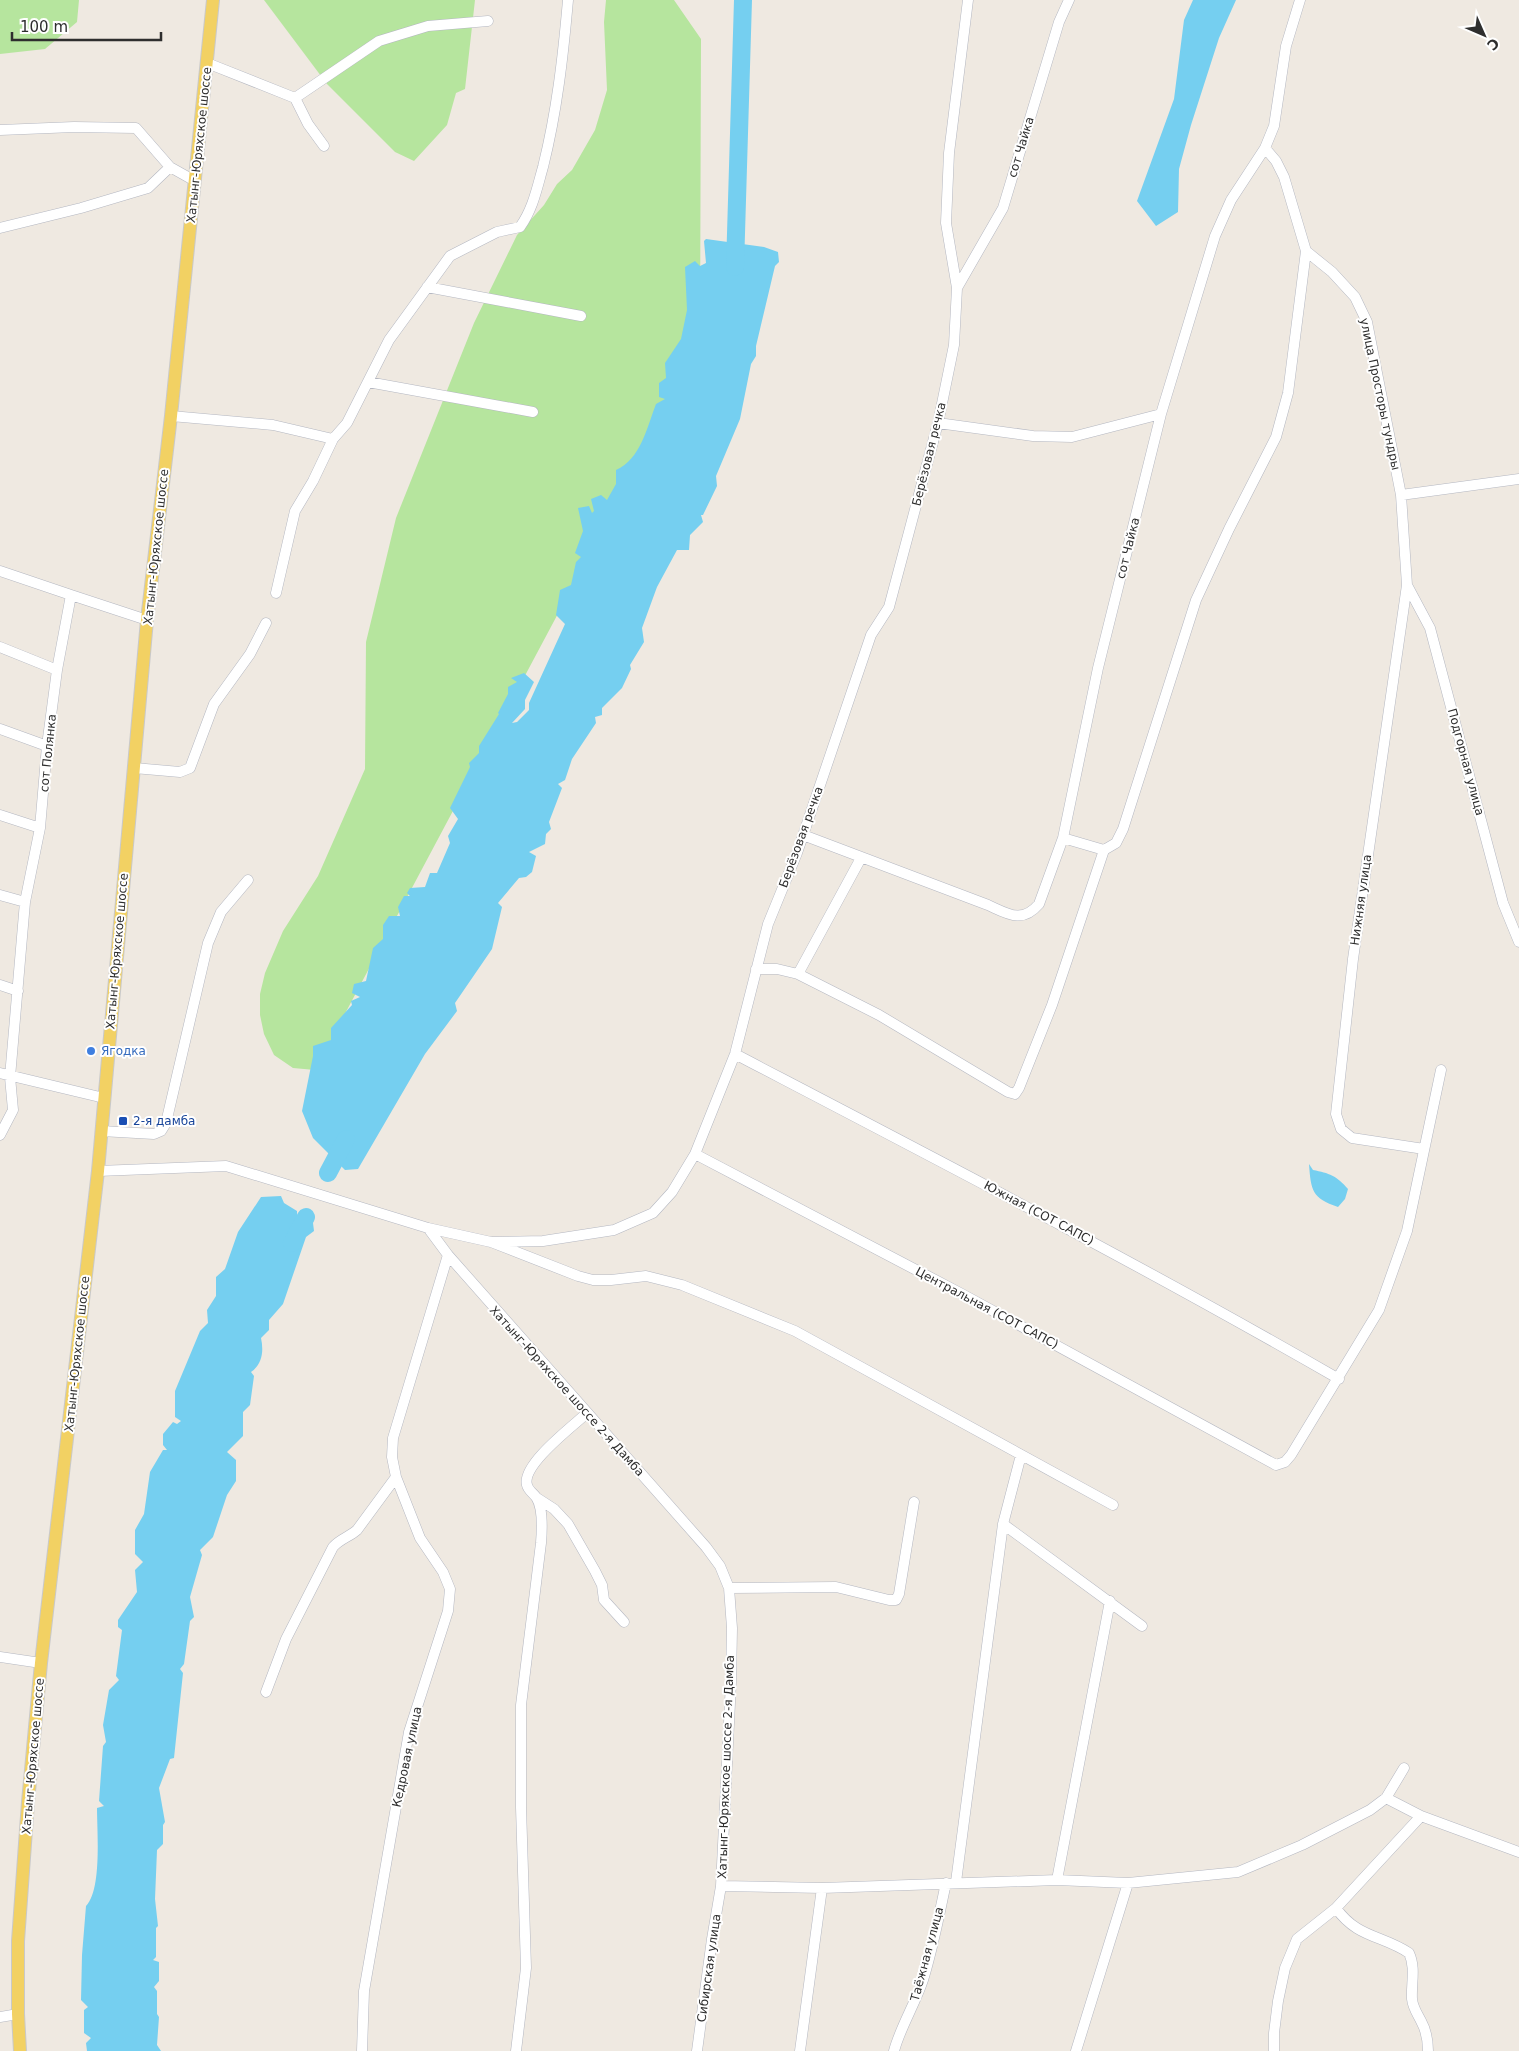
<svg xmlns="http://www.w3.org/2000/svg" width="1519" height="2051" viewBox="0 0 1519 2051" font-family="'DejaVu Sans',sans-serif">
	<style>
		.green { fill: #b6e59e }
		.water { fill: #75cff0 }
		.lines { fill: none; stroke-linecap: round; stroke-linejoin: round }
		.river { stroke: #75cff0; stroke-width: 18 }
		.minor-casing { stroke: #b4b7c1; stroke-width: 11 }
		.major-casing { stroke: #c9c9c9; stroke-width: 14 }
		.minor { stroke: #fff; stroke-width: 10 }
		.major { stroke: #f2d163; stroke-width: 12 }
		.shop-dot { fill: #3f7fe0; stroke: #fff; stroke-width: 2 }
		.transit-dot { fill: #1a4fb4; stroke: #fff; stroke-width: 2 }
		.labels { text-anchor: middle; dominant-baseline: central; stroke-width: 4; stroke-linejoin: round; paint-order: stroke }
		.street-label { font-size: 12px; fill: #2e2e2e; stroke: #fff }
		.shop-label { font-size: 12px; fill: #366cbe; stroke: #fff; text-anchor: start }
		.transit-label { font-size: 12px; fill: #164399; stroke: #fff; text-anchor: start }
	</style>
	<rect width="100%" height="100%" fill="#efe9e1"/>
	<path class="green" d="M0,0H79L77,22L45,49L0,54Z
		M264,0H475L465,89L456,93L447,125L414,161L395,152L327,84Z
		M606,0H674L701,39L700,347L315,1070L293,1068L274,1055L264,1034L260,1015V994L265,973L283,931L318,876L365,769L366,642L396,518L474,323L517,235L544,205L557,184L572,170L595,130L607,90L604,22Z"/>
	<path class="water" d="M1193,0H1236L1219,38L1191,125L1179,169L1178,212L1156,226L1137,201L1174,99L1184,20Z
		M706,239L764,247L778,252L779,262L775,266L756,346V356L751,364L740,419L716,476L717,486L703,515H701L703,522L690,535L689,550H677L657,587L642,628L644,642L630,665L631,669L622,688L602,708V715L595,717L596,723L572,759L565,780L558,784L562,788L549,822L551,829L546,834L545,844L529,852L536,856L532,872L526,877L519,878L498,903L502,907L492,949L455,1003L457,1011L425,1054L358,1169L345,1170L313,1138L302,1111L313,1056V1046L331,1040V1028L352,1005L351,1001L360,997L352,993L354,984L366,981L373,948L383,939V925L389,916H400L398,907L404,896H410L407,893L410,888L425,887L430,873H437L450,843L448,836L458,819L450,808L470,767L469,763L479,753V746L499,714L498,713L508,694V687L517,682L511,678L524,673L534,682L525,700V709L512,723L517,722L529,710V703L565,624L556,615L560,590L571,585L576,562L581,557L575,553L583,531L578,508L589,506L592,513L594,511L591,499L601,495L607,500L616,484V470C641,459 647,427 656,404L665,399L659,397V383L666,378L665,363L681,339L687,310L685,267L695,261L700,266L706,263L704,241Z
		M1309,1164L1313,1170C1329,1173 1337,1176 1348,1189L1345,1199L1338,1207C1312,1198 1311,1191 1309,1164Z
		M281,1196L284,1203L297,1211V1223H313L314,1231L306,1237L283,1304L269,1320V1330L261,1338C264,1352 262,1364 251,1372L254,1376L250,1405L243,1412V1436L227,1452L236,1460V1481L227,1495L213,1537L200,1550L202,1555L190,1597L194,1617L190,1621L184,1664L180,1669L183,1673L174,1758L170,1759L159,1788L165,1822L163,1825V1844L157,1850L155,1899L158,1926L156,1928V1957L153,1960L159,1962V1981L154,1987L157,1991V2014L159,2017L157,2045L161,2051H87L86,2043L91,2038L84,2033V2010L88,2007L81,2000L82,1955L86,1906C102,1890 97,1831 97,1808L104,1806L99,1801L103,1746L106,1742L103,1725L109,1690L119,1680L116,1676L122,1630L118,1627V1620L137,1592L135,1570L143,1562L135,1554V1530L144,1514L150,1472L163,1450H167L163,1445V1434L173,1422L177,1424L181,1421L175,1417V1391L200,1331L208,1323L207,1310L216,1296V1277L225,1269L238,1232L261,1197Z"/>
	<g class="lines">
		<path class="river" d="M735,267L743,0
			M328,1173L346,1139
			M292,1243L306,1217"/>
		<defs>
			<path id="minor" d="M207,63L295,98L379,41L428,26L488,21
				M295,98L308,124L324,146
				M0,130L74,127L136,128L170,167L195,181
				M1265,148L1276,161L1284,177L1306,251L1332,272L1355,297L1367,322L1401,495L1407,585L1353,959L1336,1114L1341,1129L1352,1138L1424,1149
				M0,228L81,208L148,188L170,167
				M427,287L581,316
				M957,288L1003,208L1059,22L1069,0
				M368,382L533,412
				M171,416L273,425L333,439L347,423L389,340L450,256L497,232L520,227C533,209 537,188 543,167C557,111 563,57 568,0
				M938,423L1033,436L1072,437L1161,414
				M1401,495L1519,479
				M0,571L71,595
				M1407,585L1430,628L1503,903L1519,942
				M276,593L295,511L313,481L333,439
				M0,647L57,670
				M0,729L47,746
				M134,768L180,772L190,768L214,704L250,654L266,623
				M0,815L40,828
				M803,835L988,905C1008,914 1022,924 1039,904L1063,838L1098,668L1161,414L1215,236L1231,200L1265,148L1274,126L1286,46L1300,0
				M1063,838L1104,850
				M0,895L25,902
				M756,969H777L798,974L879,1015L1008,1092L1015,1094L1019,1088L1052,1005L1104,850L1116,843L1123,829L1196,600L1229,529L1276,437L1288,393L1306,251
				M798,974L861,858
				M0,985L18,991
				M735,1054C938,1160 1141,1265 1339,1379
				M0,1073L104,1098
				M101,1131L154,1134L161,1131L166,1123L208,943L221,912L248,880
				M0,1135L13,1110L10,1077L25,902L40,828L47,746L57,670L71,595L147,620
				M695,1154L962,1294L1276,1465L1285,1462L1291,1455L1379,1310L1407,1231L1441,1070
				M98,1171L226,1166L428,1228L448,1255L706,1547L720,1566L729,1588L732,1628L731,1682L721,1886L712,1939L697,2051
				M428,1228L491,1242L578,1276L593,1280H611L646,1276L682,1285L795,1331L1113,1505
				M491,1242L543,1241L614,1230L653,1213L672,1192L695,1154L735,1054L768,924L797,853L871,635L889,607L938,423L954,345L957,288L946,223L949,153L968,0
				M537,1498L554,1509L568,1524L595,1571L602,1585L604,1600L624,1622
				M1003,1524L1142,1626
				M729,1588L836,1587L889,1600H896L899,1594L914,1502
				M0,1657L41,1663
				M266,1692L286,1639L333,1547C340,1539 349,1537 357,1530L396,1477L392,1457L393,1438L448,1255
				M1386,1798L1421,1816L1519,1852
				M1057,1880L1110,1601
				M956,1882L1003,1524L1021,1455
				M721,1886L822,1888L1057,1880L1128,1883L1238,1872L1302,1845L1370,1810L1386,1798L1404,1768
				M1336,1908C1357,1938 1382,1935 1409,1953C1416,1968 1411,1984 1412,1999C1413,2008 1417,2013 1421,2021C1426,2030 1428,2040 1428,2051
				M0,2017L18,2014
				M362,2051L364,1991L409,1732L448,1611L450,1589L443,1572L420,1538L396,1477
				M516,2051L526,1968L521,1807V1705L541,1543C542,1531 543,1507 536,1497C533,1493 528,1490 527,1485C521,1465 573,1426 587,1413
				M800,2051L822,1888
				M894,2051C900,2028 915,2004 923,1980C933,1948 939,1915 946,1883
				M1076,2051L1128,1883
				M1274,2051V2033L1278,2001L1285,1968L1297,1939L1336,1908L1421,1816"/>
			<path id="major" d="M20,2051L18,2014V1941L28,1802L41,1663L98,1171L147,620L171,416L213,0"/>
		</defs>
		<use href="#minor" class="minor-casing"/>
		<use href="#major" class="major-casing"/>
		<use href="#minor" class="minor"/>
		<use href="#major" class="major"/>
	</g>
	<circle class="shop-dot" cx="91" cy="1051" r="5"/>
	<rect class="transit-dot" x="118" y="1116" width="10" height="10" rx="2.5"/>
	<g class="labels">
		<g class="street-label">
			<text transform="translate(199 145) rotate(-84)">Хатынг-Юряхское шоссе</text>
			<text transform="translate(1021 147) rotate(-73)">сот Чайка</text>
			<text transform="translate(1380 394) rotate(78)">улица Просторы тундры</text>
			<text transform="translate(929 454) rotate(-76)">Берёзовая речка</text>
			<text transform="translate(156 547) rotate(-84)">Хатынг-Юряхское шоссе</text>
			<text transform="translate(1128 548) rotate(-76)">сот Чайка</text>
			<text transform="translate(48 753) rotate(-84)">сот Полянка</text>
			<text transform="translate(1466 762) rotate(75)">Подгорная улица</text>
			<text transform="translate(801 837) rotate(-70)">Берёзовая речка</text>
			<text transform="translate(1361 900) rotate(-82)">Нижняя улица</text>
			<text transform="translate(117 951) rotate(-85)">Хатынг-Юряхское шоссе</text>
			<text transform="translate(1039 1213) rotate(28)">Южная (СОТ САПС)</text>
			<text transform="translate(987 1308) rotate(28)">Центральная (СОТ САПС)</text>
			<text transform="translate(77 1354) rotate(-84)">Хатынг-Юряхское шоссе</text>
			<text transform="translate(567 1391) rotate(48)">Хатынг-Юряхское шоссе 2-я Дамба</text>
			<text transform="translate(33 1756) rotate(-85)">Хатынг-Юряхское шоссе</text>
			<text transform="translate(407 1757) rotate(-78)">Кедровая улица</text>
			<text transform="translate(726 1767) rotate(-88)">Хатынг-Юряхское шоссе 2-я Дамба</text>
			<text transform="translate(927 1954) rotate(-75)">Таёжная улица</text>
			<text transform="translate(709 1968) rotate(-82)">Сибирская улица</text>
		</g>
		<g class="shop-label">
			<text x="101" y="1051">Ягодка</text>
		</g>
		<g class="transit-label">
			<text x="133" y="1121">2-я дамба</text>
		</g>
	</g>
	<g transform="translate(1484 35) rotate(135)" stroke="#ffffff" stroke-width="4" paint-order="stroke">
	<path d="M0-4L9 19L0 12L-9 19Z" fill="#2e2e2e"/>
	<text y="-8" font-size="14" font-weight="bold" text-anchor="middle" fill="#2e2e2e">С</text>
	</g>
	<path d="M12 32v8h149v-8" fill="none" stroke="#2e2e2e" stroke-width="2.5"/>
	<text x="20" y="32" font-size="15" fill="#2e2e2e" stroke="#ffffff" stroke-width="4" paint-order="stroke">100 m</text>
</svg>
